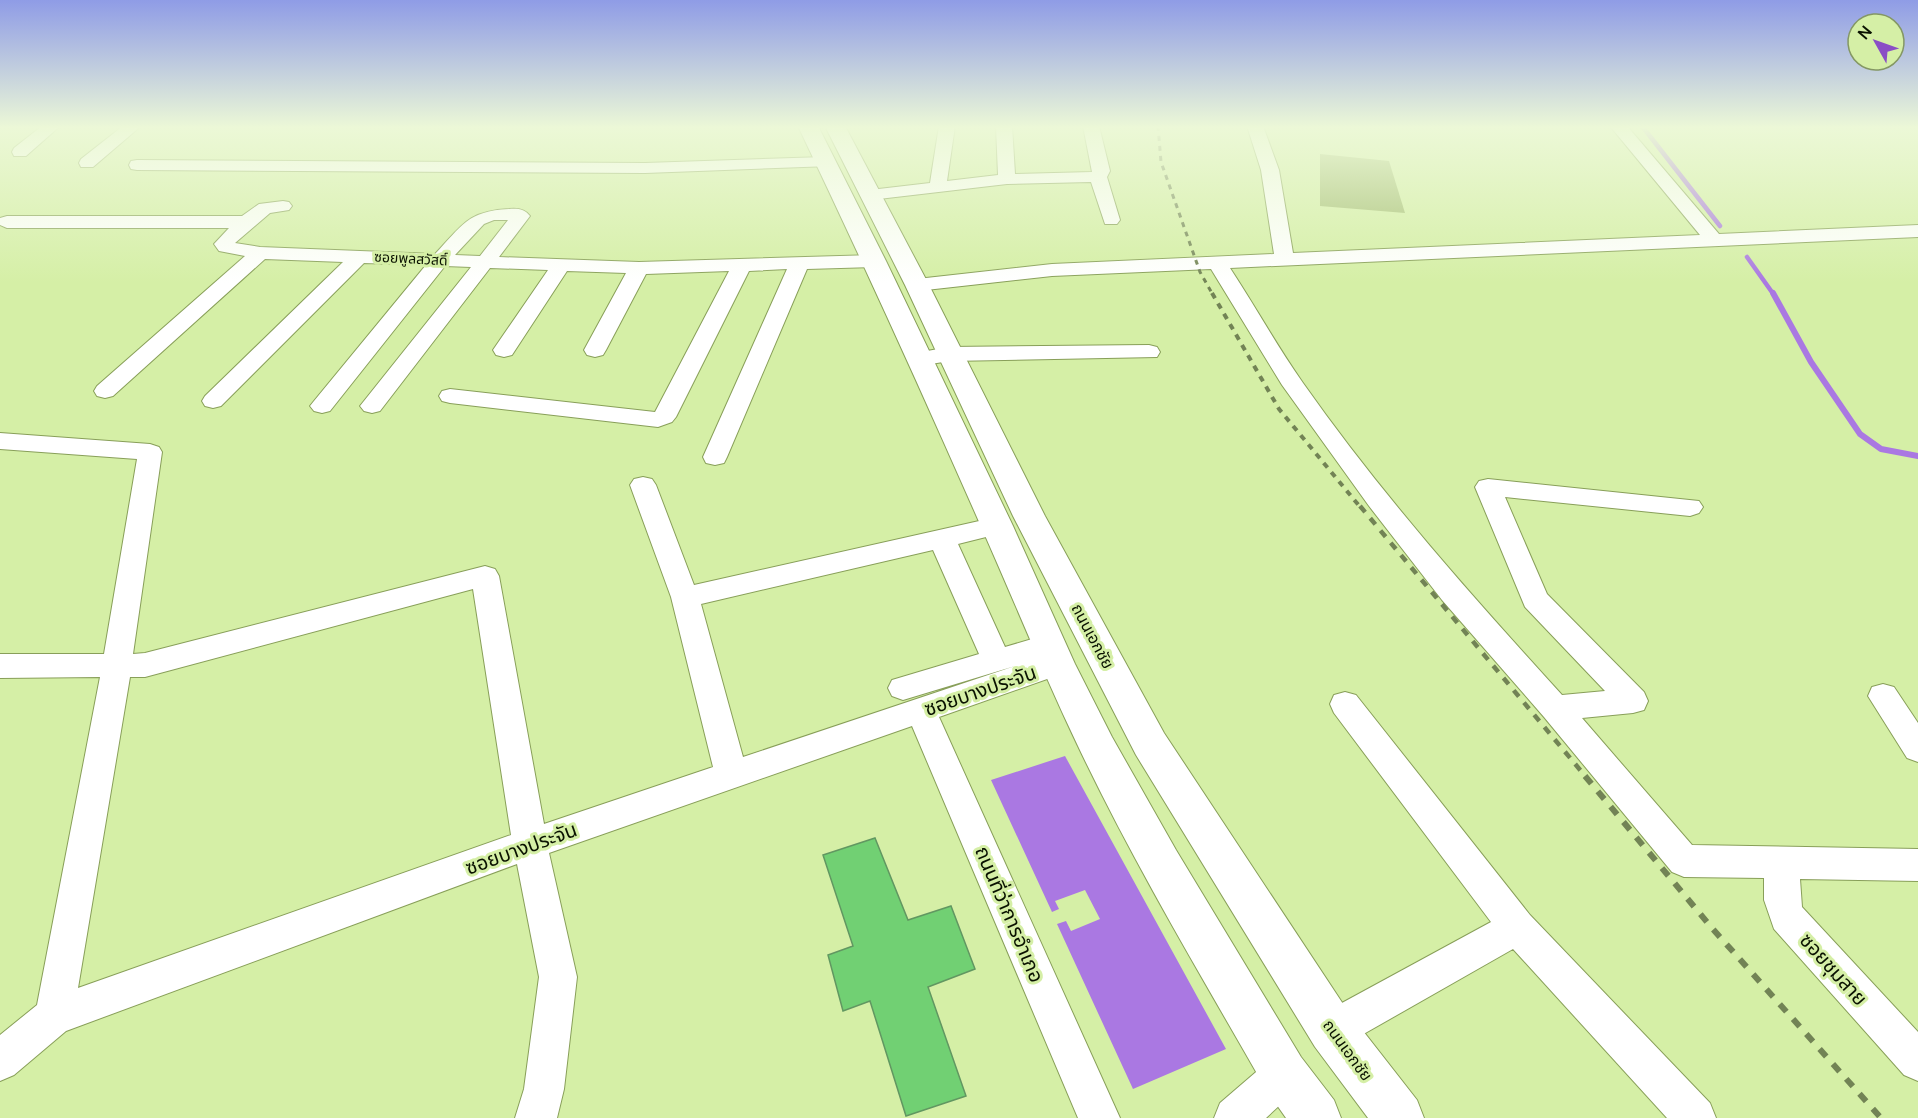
<svg xmlns="http://www.w3.org/2000/svg" width="1918" height="1118" viewBox="0 0 1918 1118" font-family="Manrope,'Noto Sans Thai',sans-serif">
	<style>
		.green { fill: #a3bc71 }
		.water { fill: #aa78e2 }
		.lines { fill: none; stroke-linecap: round; stroke-linejoin: round }
		.stream-far1 { stroke: #aa78e2; stroke-width: 4.5 }
		.stream { stroke: #aa78e2; stroke-width: 6 }
		.building { fill: #71d073; stroke: #619761; stroke-width: 1.5 }
		.minor-casing { stroke: #889f59; stroke-width: 2 }
		.major-casing { stroke: #889f59; stroke-width: 2 }
		.minor { fill: #fff; fill-rule: evenodd }
		.major { fill: #fff; fill-rule: evenodd }
		.rail-far3 { stroke: #728355; stroke-width: 3; stroke-dasharray: 5 5; stroke-linecap: butt }
		.rail-far2 { stroke: #728355; stroke-width: 4; stroke-dasharray: 6 6; stroke-linecap: butt }
		.rail-far1 { stroke: #728355; stroke-width: 4.5; stroke-dasharray: 8 8; stroke-linecap: butt }
		.rail { stroke: #728355; stroke-width: 6; stroke-dasharray: 10 10; stroke-linecap: butt }
		.labels { text-anchor: middle; dominant-baseline: central; stroke-width: 6; stroke-linejoin: round; paint-order: stroke }
		.far-street-label { font-size: 14px; fill: #0a1200; stroke: #d5efa6 }
		.street-label { font-size: 16px; fill: #0a1200; stroke: #d5efa6 }
		.near-street-label { font-size: 20px; fill: #0a1200; stroke: #d5efa6 }
	</style>
	<rect width="100%" height="100%" fill="#d5efa6"/>
	<path class="green" d="M1320,154L1389,161L1405,213L1320,206Z"/>
	<path class="water" d="M1065,756L1226,1049L1133,1089L1057,924L1066,921L1071,931L1100,919L1085,890L1055,901L1059,909L1052,912L991,780Z"/>
	<g class="lines">
		<path class="stream-far1" d="M1642,126L1720,226
			M1747,257L1774,295"/>
		<path class="stream" d="M1773,293L1811,362L1860,434L1881,449L1918,456"/>
	</g>
	<path class="building" d="M875,838L908,920L951,906L975,969L928,987L966,1096L906,1116L870,1001L843,1011L828,955L853,946L823,855Z"/>
	<g class="lines">
		<defs>
			<path id="minor" d="M42,126H60L26,156H14L12,152L14,148Z
				M123,126H141L93,167H81L79,163L81,159Z
				M939,126H955L947,181L998,175L996,126H1012L1015,174L1092,172L1083,126H1099L1110,171L1107,177L1120,220L1117,224H1105L1091,182L1007,184L870,200L864,199L861,195L864,191L870,190L930,183Z
				M1247,126H1263L1279,170L1293,253L1700,235L1610,126H1627L1719,234L1918,225V237L1230,268C1255,306 1277,346 1303,383C1381,494 1471,595 1562,695L1605,691L1525,607L1475,487L1479,481L1488,479L1699,501L1703,507L1699,513L1690,516L1505,497L1547,594L1644,692L1648,701L1644,710L1633,713L1582,718L1692,845L1918,849V881L1800,879L1802,907L1918,1032V1081L1904,1075L1774,929L1764,900V878L1684,877L1672,872L1544,717L1442,600L1369,506L1282,385L1211,269L1052,276L917,291L910,289L907,285L910,281L917,279L1052,264L1274,254L1261,170Z
				M825,157L833,162L831,166L645,173L137,170L131,169L129,165L131,161L137,160L645,163Z
				M283,201L289,202L292,206L289,210L270,213L235,243L260,247L435,254C462,226 467,211 509,209C517,208 525,209 530,216L499,257L639,262L874,255L881,257L884,261L881,265L874,267L807,269L727,457L724,463L715,465L706,463L703,457L787,269L749,271L676,417L672,422L658,427L450,403L442,401L439,396L442,391L450,389L655,412L729,271L646,274L606,350L603,355L595,357L587,355L584,350L626,273L567,271L512,355L504,357L496,355L493,350L548,270L490,268L380,411L372,413L364,411L360,406L364,401L471,267L445,266L330,411L322,413L314,411L310,406L314,401L426,265L364,263L221,406L213,408L205,406L202,401L205,396L343,262L265,259L113,396L105,398L97,396L94,391L97,386L245,256L219,251L214,244L229,228H7L0,225V218L7,216H242L259,204ZM494,220H508L480,256L455,255L484,224Z
				M1149,345L1157,347L1160,352L1157,357L949,361L919,366L911,364L908,359L911,354L949,347Z
				M0,433L150,444L159,447L162,452L133,654L145,653L485,566L495,569L499,576L544,824L713,767L671,597L630,485L634,479L643,477L652,479L656,485L694,585L997,517L1006,520L1010,526L1006,532L958,544L1005,647L1049,634L1059,637L1064,645L1059,653L1067,656L1072,664L1067,672L939,717L1120,1118H1078L912,726L549,853L577,977L564,1089L557,1118H515L524,1089L539,977L517,864L66,1031L14,1075L0,1081V1035L37,1005L100,677L0,678V654H104L137,459L0,449ZM933,550L979,654L892,680L888,688L892,696L903,700L1015,666L743,757L701,604ZM473,589L511,835L78,988L130,677H145Z
				M1883,684L1894,687L1918,723V762L1907,758L1868,696L1872,687Z
				M1345,692L1356,695L1530,915L1710,1103L1716,1118H1667L1513,949L1346,1044L1332,1049L1318,1044L1313,1030L1318,1016L1491,922L1334,713L1330,704L1334,695Z
				M1284,1054L1298,1060L1304,1074L1298,1088L1266,1118H1214L1220,1103L1270,1060Z"/>
			<path id="major" d="M798,126H818L886,261L1013,526L1075,664L1112,737L1176,850L1301,1057L1334,1100L1341,1118H1286L1267,1091C1202,977 1134,864 1078,746C1043,673 1013,598 980,524C921,390 861,258 798,126Z
				M825,126H845L929,285L1045,516L1164,733L1349,1013L1417,1100L1424,1118H1368L1315,1047L1136,755L1013,516L905,285Z"/>
		</defs>
		<use href="#minor" class="minor-casing"/>
		<use href="#major" class="major-casing"/>
		<use href="#minor" class="minor"/>
		<use href="#major" class="major"/>
		<path class="rail-far3" d="M1158,126L1161,162L1200,272L1213,295"/>
		<path class="rail-far2" d="M1212,293L1279,409L1361,508"/>
		<path class="rail-far1" d="M1360,506L1586,777"/>
		<path class="rail" d="M1585,776L1712,928L1881,1118"/>
	</g>
	<linearGradient id="sky" x2="0" y2="1"><stop stop-color="#8f9ce6"/><stop offset="0.45" stop-color="#ecf8d7"/><stop offset="1" stop-color="#ecf8d7" stop-opacity="0"/></linearGradient>
	<rect width="1918" height="283" fill="url(#sky)"/>
	<g class="labels">
		<g class="far-street-label">
			<text transform="translate(411 258) rotate(3)">ซอยพูลสวัสดิ์</text>
		</g>
		<g class="street-label">
			<text transform="translate(1093 636) rotate(62)">ถนนเอกชัย</text>
			<text transform="translate(1348 1050) rotate(54)">ถนนเอกชัย</text>
		</g>
		<g class="near-street-label">
			<text transform="translate(980 690) rotate(-19)">ซอยบางประจัน</text>
			<text transform="translate(521 848) rotate(-20)">ซอยบางประจัน</text>
			<text transform="translate(1010 914) rotate(67)">ถนนที่ว่าการอำเภอ</text>
			<text transform="translate(1834 969) rotate(48)">ซอยชุมสาย</text>
		</g>
	</g>
	<g transform="translate(1876 42) rotate(310)"><circle r="28" fill="#d5efa6" stroke="#849764" stroke-width="1.5"/>
	<path d="M0-4.5L10 22L0 15L-10 22Z" fill="#8a4ec5"/>
	<text y="-9" font-size="16" font-weight="bold" text-anchor="middle" fill="#0a1200">N</text>
	</g>
</svg>
